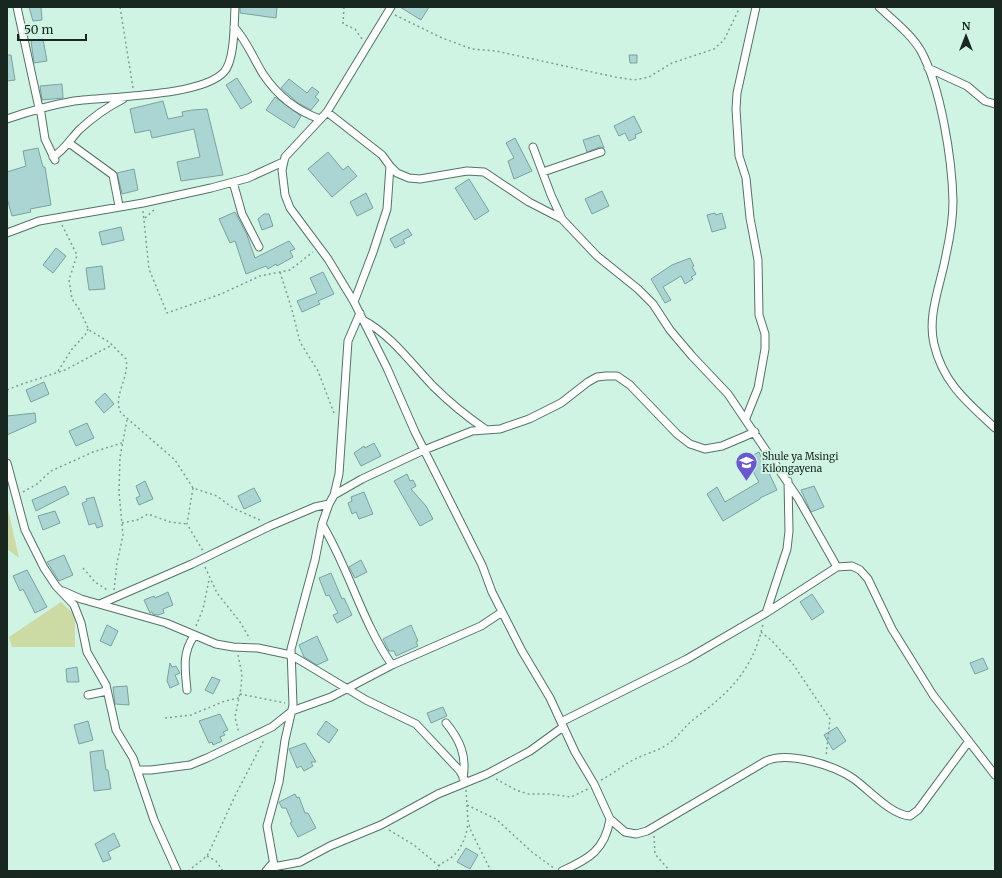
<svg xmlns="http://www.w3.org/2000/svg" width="1002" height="878" viewBox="0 0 1002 878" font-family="Merriweather,serif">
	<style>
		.green { fill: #ccdba4 }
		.building { fill: #abd5d2; stroke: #7aa29f }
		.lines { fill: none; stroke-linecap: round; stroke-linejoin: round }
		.street-casing { stroke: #527366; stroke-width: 9 }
		.path { stroke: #819d91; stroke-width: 1.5; stroke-dasharray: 2 3; stroke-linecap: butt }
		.street { stroke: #fff; stroke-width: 7 }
		.labels { text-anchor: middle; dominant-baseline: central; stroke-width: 4; stroke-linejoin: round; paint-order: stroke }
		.poi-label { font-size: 10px; fill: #192721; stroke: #cff4e4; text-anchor: start }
	</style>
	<rect width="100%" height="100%" fill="#cff4e4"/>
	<path class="green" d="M7,507L8,509L19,558L7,549Z
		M61,602L75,615V647H12L9,637Z"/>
	<path class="building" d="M29,7H41L42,20L33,21Z
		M240,7H277L276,18L240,13Z
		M400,7H429L421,20Z
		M43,39L47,61L34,63L31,41Z
		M7,55H11L15,80L7,81Z
		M629,55H637V63H630Z
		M237,78L252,102L241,109L226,85Z
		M289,79L307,93L312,87L319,92L315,97L319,100L311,110L298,103L281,88Z
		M62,84L63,98L42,100L40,86Z
		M275,97L301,116L294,128L266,110Z
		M163,101L168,119L183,116L182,112L192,110L207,109L223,175L181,181L177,162L200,157L194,129L152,138L150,130L135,133L130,109Z
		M634,116L642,132L635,135L636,138L629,141L625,133L619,136L614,126Z
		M599,135L604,148L600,147L587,152L583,140Z
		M515,138L532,171L514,179L508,161L514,158L506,143Z
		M38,148L43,167H45L51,205L30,209L31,212L12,216L7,198V172L26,166L23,151Z
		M328,152L343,170L348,166L357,176L332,197L308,169Z
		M134,169L138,190L122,194L117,173Z
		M469,179L489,211L475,220L455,188Z
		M602,191L609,206L592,214L585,199Z
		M366,193L373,208L357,216L350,202Z
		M235,212L247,235L255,258L289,241L295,249L290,251L293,257L277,266L276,264L268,269L266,266L246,274L235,241L230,243L219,219Z
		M715,213L716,215L722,213L726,228L712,232L707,215Z
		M264,214H269L273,226L262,230L258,219Z
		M121,227L124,240L102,245L99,232Z
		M408,229L412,235L403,240L405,243L395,248L390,239Z
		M56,248L66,256L53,273L43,265Z
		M690,258L694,266L692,267L696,274L691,277L693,279L685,284L681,276L663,287L671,300L665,303L651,279L672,265Z
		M102,266L105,289L89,290L86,268Z
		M323,272L334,294L318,301L320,304L302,312L297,301L317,293L310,278Z
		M44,382L49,394L31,402L26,390Z
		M105,393L114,404L104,413L95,402Z
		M35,413L36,422L7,435V416Z
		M87,423L94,438L76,446L69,431Z
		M374,443L381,456L361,466L354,453L364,446L365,448Z
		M759,452L777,490L760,498V499L723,521L707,494L717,487L725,502L759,482L746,459Z
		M407,474L410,481L413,480L416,486L411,489L426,506L433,519L420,526L394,481Z
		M145,481L153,499L139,505L136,498L140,496L136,486Z
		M65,486L69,494L36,511L32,500Z
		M814,486L824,507L811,512L801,490Z
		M254,488L261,501L244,509L238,496Z
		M364,492L373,514L359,519L356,512L352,514L348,503L352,501L351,497Z
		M94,497L103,526L97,528L95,523L89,525L82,503L87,501L86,499Z
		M55,511L60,523L43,530L38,516Z
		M64,555L73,575L59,581L47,562Z
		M361,560L367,572L355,578L349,567Z
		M27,570L47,607L35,613L23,589L20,591L13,576Z
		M331,573L342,599L344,598L352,615L337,623L333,615L338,613L329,595L326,596L319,578Z
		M168,592L173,605L163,609L164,613L158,615L153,614L152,612L150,613L144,600L154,596L155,598Z
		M812,594L824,612L812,620L800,602Z
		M107,625L118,631L111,646L100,641Z
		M411,625L418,641L416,642L418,646L396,656L394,651H389L383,639Z
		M317,636L328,660L317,665L304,657L299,645Z
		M983,658L988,669L975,674L970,663Z
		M170,663L172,667L176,666L180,673L175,675L179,684L170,688L167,681Z
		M77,667L79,682H67L66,669Z
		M212,677L220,680L213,694L205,690Z
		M127,686L129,705L115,704L113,687Z
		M443,707L447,716L431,723L427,713Z
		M220,714L228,730L223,732L225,735L220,737L222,741L213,745L212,742L209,743L199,721Z
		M88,721L93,740L79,744L74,725Z
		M326,721L338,730L329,743L317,734Z
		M837,727L846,741L833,750L824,735Z
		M305,743L316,762H311L313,766L304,771L301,766L297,768L289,749Z
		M103,750L106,770H108L111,789L94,791L90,752Z
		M295,794L297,798L299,797L305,813H308L316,828L298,837L290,823L292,822L286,808H282L279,802Z
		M114,833L120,846L108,852L111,859L103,862L95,844Z
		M466,848L478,855L470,869L457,862Z"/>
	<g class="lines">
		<defs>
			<path id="street" d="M17,7L39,108
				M391,7L327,112L285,157L282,170L285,195L290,208L328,259L354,302L387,368L415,432L482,565L492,592L522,651L550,698L575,752L594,784L610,819L625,832L636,834L647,831L766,761C788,751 834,765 854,779C869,790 891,815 910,816L918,810L969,741
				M879,7C893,20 911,34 921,51C941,88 952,159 953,201C953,219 950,237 946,255C941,284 927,315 934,344C943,383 967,402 995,428
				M234,27C247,41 253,58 263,74C277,95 297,111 320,119
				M928,68L967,86L985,101L995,104
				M40,107L45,139L55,160
				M327,112L382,155L390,166L387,209L373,252L354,302
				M7,119C30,111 51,105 74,101C109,96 201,97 224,72C235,60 234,23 235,7
				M69,143L113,175L119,206
				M533,147L551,195L562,219
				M53,157C64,150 70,140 79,130C93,117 107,107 123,99
				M390,166L397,173L409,178L420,179L467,171L484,172L529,202L562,219L597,256L638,289L653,304L670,330L692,356L728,394L798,498L837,567
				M543,172L601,152
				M233,182L242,214L259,247
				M7,233L39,221L143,203L211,188L248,178L283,162
				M363,320C391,335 411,363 433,386C449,402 466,416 485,429
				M746,418L758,388L765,349V334L759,315L758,260L750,218L746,178L739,156L736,109L737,93L756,7
				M7,463L25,530L44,568L56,586L74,605L81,623L87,652L106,685L116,730L133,758L154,820L177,871
				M334,495L339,474L348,341L360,313
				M322,524C349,569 362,622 392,665
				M63,591L81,599L166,623L216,644L233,647L258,648L291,655L366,700L416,724L460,771L466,782
				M100,604L192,564L270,526L315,507L329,504
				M766,613L787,549L789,531L788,481
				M187,690C185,669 182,653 194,636
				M88,695L107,691
				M561,722L687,659L766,613L837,567L852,566L860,570L868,579L892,629L933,695L995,775
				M446,723C460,740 467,756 463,778
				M137,770H151L190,765L207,758L272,727L292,711L331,697L392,665L481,626L502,612
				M273,867L300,862L330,846L381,825L438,794L487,774L530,751L563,727
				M266,871L272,864
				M275,871L267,826L279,782L285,740L293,705L291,649L315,560L322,524L329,504L334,495L362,479L424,450L472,431L500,429L529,419L561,403L588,382L597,377L606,376H617L630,385L677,434L690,444L705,449L722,446L755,432
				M562,871C589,859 605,850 610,819"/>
		</defs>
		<use href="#street" class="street-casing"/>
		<path class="path" d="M120,7L133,88
			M344,7L343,24L355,29L362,39
			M395,15L442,38L472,49L496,51L615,77L634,80L649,77L672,63L714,49L724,40L740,7
			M143,211L149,269L167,313L221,294L260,276L290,270L313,252
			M145,218L155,209
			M62,225L77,255L69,280L72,299L79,309L89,330L109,342L126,359C130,377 112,397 121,413L175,460L193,488L217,496L233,508L262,521
			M280,272L292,310L300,342L318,371L334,413
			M58,371L72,349L85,335L88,329
			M7,390L22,384L65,370L112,345
			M193,488L187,524L203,551
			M23,492L37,484L51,471L93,452L122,443
			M122,523L137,520L148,514L170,522L187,524
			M205,567L217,593L240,622L250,639
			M83,568L95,582L109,591
			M114,590L117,563L123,535L119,492L120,457L127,420
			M196,626L203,609L209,580
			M761,632L771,640L793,664L830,719L826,757
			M238,655L242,674L241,688L235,717L239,733
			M240,694L285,703
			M165,718L191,715L225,701L239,698
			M496,779L516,790L528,794H549L571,797L588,789
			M601,780C613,774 623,765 635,759C645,754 658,751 668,744C678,737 684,727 694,719C730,692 753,670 763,624
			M466,790L468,821L471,831L491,871
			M467,805L496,819L532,852L555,869
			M389,830L414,845L439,866
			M654,836L655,854L670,871
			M207,856L216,861L223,871
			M188,871L207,856L211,848L235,796L264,740
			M437,871L440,864C458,857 466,841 468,823"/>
		<use href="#street" class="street"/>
	</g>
	<defs>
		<symbol id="school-pin" viewBox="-11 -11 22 30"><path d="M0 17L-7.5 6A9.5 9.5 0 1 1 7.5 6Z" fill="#6958d2" stroke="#cff4e4"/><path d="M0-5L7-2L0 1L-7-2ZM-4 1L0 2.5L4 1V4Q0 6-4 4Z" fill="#fff"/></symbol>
	</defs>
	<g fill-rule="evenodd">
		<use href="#school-pin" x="734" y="450" width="25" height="34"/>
	</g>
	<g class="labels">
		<g class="poi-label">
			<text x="762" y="456">Shule ya Msingi<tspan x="762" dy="12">Kilongayena</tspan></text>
		</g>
	</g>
	<rect width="1002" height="878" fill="none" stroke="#192721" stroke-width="16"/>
	<g transform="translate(966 36)" stroke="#cff4e4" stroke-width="3" paint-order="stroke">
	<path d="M0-3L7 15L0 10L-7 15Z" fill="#192721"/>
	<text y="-6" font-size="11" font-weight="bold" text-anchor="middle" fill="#192721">N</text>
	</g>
	<path d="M18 34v6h68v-6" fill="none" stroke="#192721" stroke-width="2"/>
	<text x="24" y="34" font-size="12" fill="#192721" stroke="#cff4e4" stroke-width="3" paint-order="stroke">50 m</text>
</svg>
